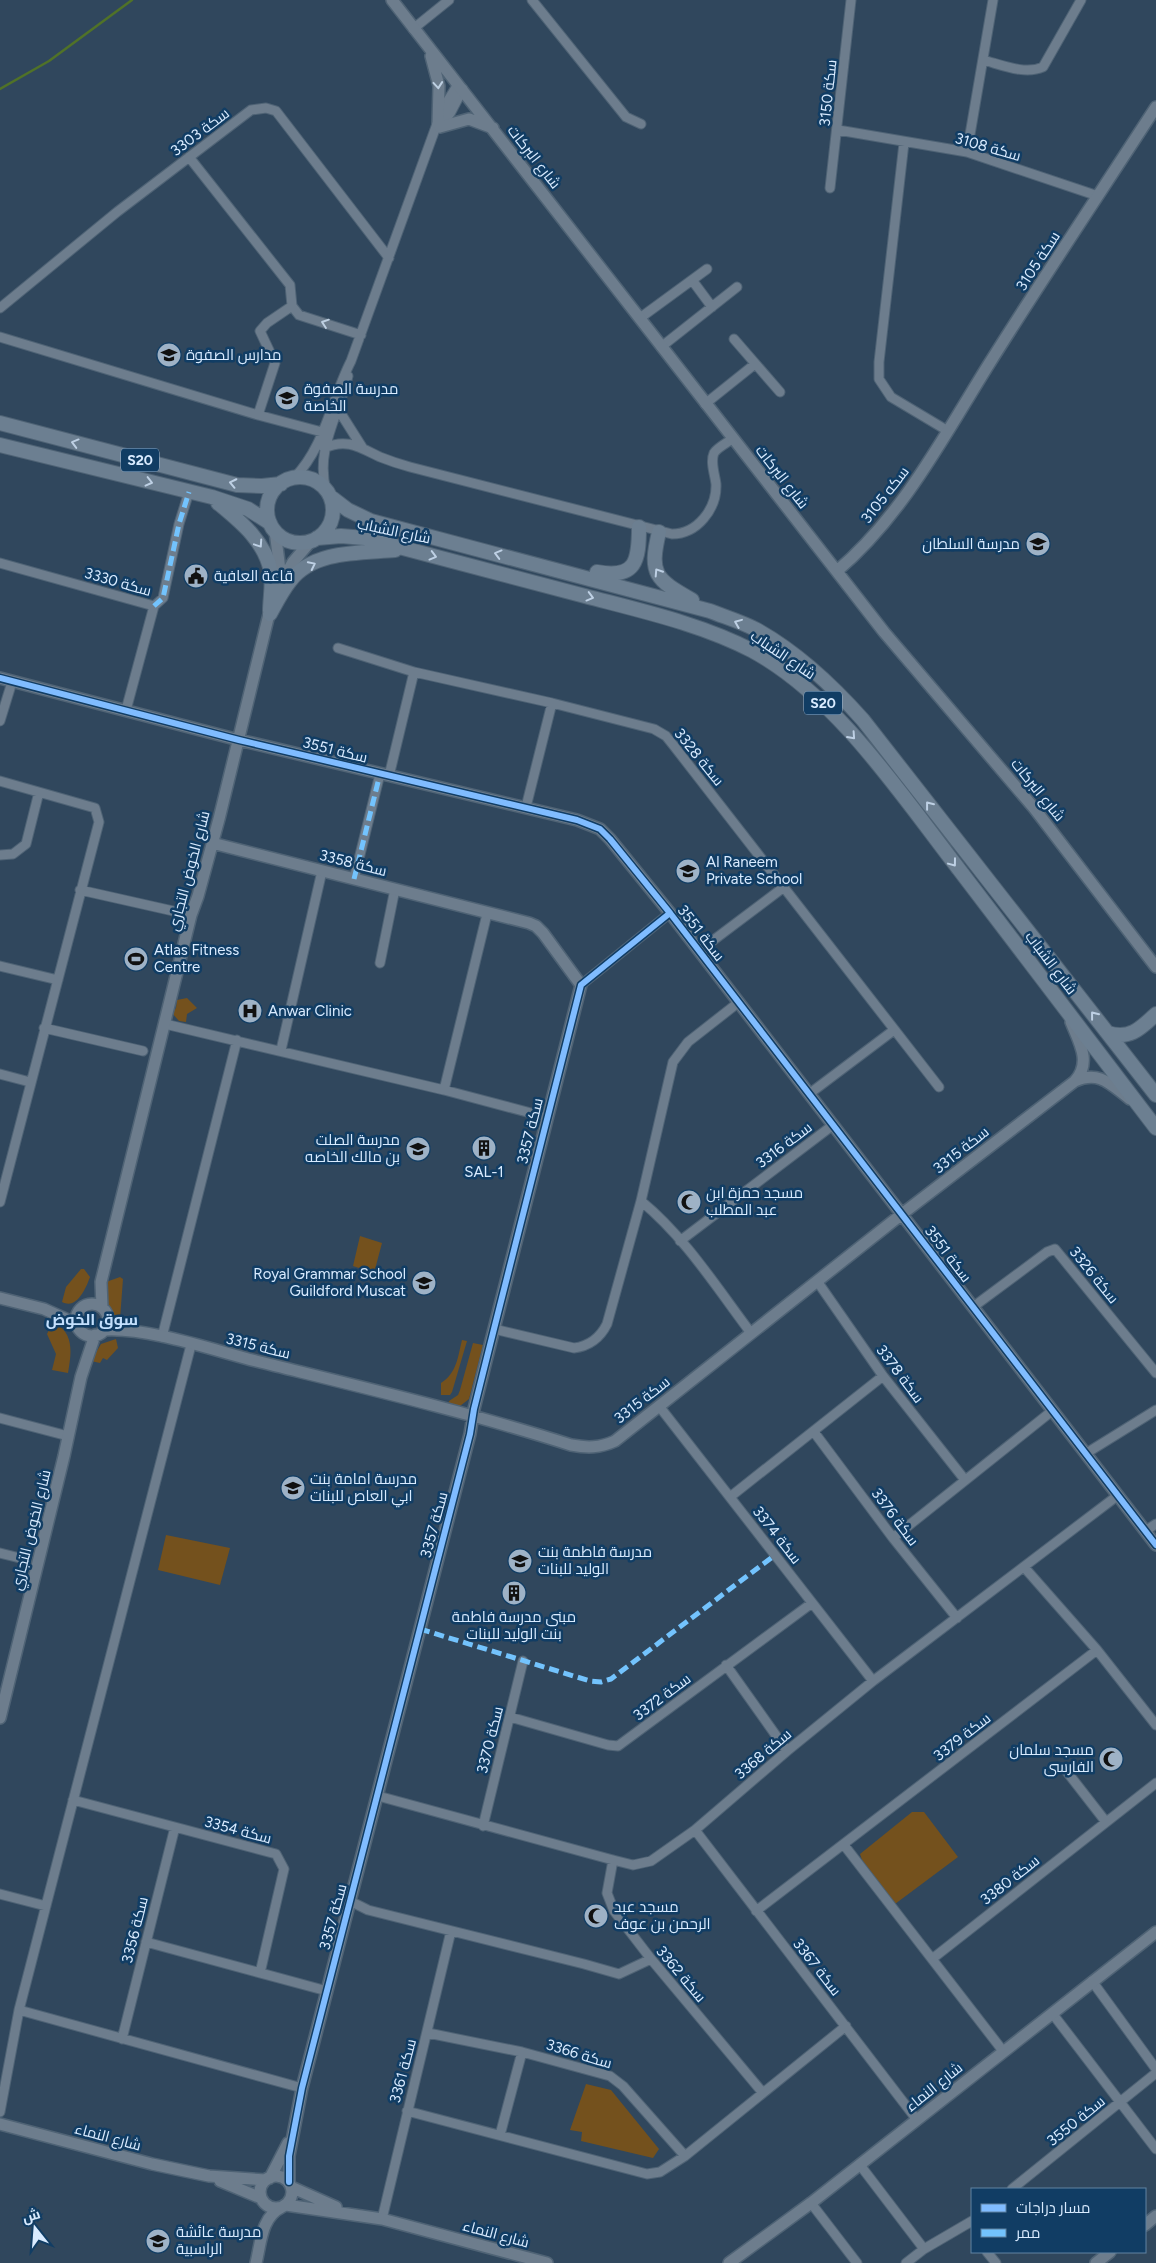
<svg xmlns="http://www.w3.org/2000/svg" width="1156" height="2263" viewBox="0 0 1156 2263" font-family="Figtree,Cairo,sans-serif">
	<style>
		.green { fill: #74511d }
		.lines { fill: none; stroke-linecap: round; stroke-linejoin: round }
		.stream { stroke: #507228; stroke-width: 2.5 }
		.minor-casing { stroke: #4f6375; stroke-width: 11 }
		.tertiary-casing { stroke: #4f6375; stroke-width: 14 }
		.primary-casing { stroke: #4f6375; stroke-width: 16 }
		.minor { stroke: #6d7d8d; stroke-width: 9 }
		.tertiary { stroke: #6d7d8d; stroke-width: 11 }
		.primary { stroke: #6c7f91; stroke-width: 14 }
		.quiet { stroke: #73c3fd; stroke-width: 5; stroke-dasharray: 10 5; stroke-linecap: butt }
		.cycleway-casing { stroke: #113d64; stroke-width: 9 }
		.cycleway { stroke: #80bcff; stroke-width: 6 }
		.oneway { stroke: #bed0e2 }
		.oneway2 { stroke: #bed0e4 }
		.labels { text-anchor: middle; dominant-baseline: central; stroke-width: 5; stroke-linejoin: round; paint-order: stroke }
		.shield { fill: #113d64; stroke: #9db7d0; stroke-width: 1 }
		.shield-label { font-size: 14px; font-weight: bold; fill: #d9ebff }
		.street-label { font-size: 15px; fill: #d9ebff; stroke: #113d64 }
		.poi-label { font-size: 15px; fill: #d9ebff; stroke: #113d64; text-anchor: start }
		.neighbourhood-label { font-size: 16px; font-weight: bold; fill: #c4e0fd; stroke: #113d64 }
	</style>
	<rect width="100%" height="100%" fill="#30475d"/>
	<path class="green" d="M187,998L197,1008L187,1014L186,1022L179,1021L172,1013L176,1008L177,1000Z
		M360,1236L382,1243L374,1273L353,1266Z
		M81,1269H84L90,1277C86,1288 77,1310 62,1302L66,1287Z
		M120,1277L123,1279L120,1319C106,1313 106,1295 106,1282Z
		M55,1323C75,1334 71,1355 68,1373L52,1370L56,1354L47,1334L52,1324Z
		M116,1339L118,1348L107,1360L103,1358L100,1363L91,1361L101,1344Z
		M462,1340L467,1341L452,1392L450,1395H441V1383C457,1373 458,1356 462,1340Z
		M473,1343L483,1345L469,1399L460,1406L448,1405L449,1401L458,1395L460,1390Z
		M166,1535L230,1548L220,1585L158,1570Z
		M912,1812H924L958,1857L895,1904L862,1860L860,1854Z
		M586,2084L611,2090L659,2149L653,2158L581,2141L582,2132L570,2130Z"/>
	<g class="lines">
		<path class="stream" d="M0,89L49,61L132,0"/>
		<defs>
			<path id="minor" d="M532,0L626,117L641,124
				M413,29L449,0
				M983,60C1002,65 1025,75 1043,67L1081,0
				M439,128L451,112L463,89
				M838,130L967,152L1098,196
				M904,143L879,362V379L891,397L948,431
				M967,152L993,0
				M189,157L290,285L292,306L299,315L361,335
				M830,188L851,0
				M692,280L712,307
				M0,308L117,212L251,110L266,108L276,111L389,258
				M640,318L707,269
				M0,337L258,415L322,432
				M734,339L780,392
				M661,347L737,287
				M705,404L755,364
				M338,409L362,447
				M258,415L275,363L260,331L267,323L292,306
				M324,448C347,438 359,447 380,457C390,461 399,464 410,467L672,534C697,534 717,509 716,484C715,475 710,462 714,453C718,447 727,443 732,439
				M294,478C325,447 331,400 351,361L442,110L458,84
				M326,490C315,449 339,415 348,376
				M0,563L154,606
				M154,606L163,598L179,524L189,492
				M338,648L414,672L552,703L654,729L666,736L674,746L939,1087
				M126,710L154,606
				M0,721L12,682
				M389,776L414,672
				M0,781L95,808L99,822L0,1202
				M526,807L552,703
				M0,855L13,854L26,844L39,792
				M354,879L380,774
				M80,890L191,915
				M699,951L784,887
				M380,963L395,889
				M0,966L58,980
				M581,985L670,913
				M165,1024L444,1090L546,1117
				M44,1028L143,1051
				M281,1050L322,871
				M0,1074L30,1082
				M444,1090L487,914
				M809,1094L894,1030
				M641,1201C685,1237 717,1288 751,1333
				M680,1241L833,1125
				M817,1281L883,1376L965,1480
				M973,1307L1047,1252L1055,1249L1156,1373
				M494,1329L574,1348C590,1346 600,1338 607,1324L641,1201L673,1062L688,1042L739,1002
				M162,1337L237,1040
				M659,1406L873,1681
				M0,1418L68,1436
				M814,1432L893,1538L957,1618
				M1085,1454L1156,1410
				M730,1497L883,1376
				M1145,1531L1156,1524
				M893,1538L1052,1411
				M0,1553L20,1558
				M1024,1567L1097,1650L1156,1725
				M726,1665L787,1751
				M510,1717L608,1745L618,1746L812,1603
				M1064,1768L1106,1822
				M378,1796L613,1860L633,1865L651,1861L695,1830L787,1751L873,1681L1117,1496
				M73,1800L276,1854L284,1869L260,1973
				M483,1826L523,1661
				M695,1830L917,2120
				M844,1845L1003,2051
				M613,1860L607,1893L614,1911L651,1959L763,2093
				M0,1894L46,1906
				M350,1901L368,1910L584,1964L619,1974L651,1959
				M756,1911L1097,1650
				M146,1942L327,1991
				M932,1959L1156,1783
				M1092,1981L1156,2069
				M19,2010L302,2088
				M1052,2013L1156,2149
				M428,2033L522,2052L610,2076L623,2086L685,2156
				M122,2039L175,1827
				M407,2111L647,2174L660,2172L685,2156L846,2026
				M0,2112L19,2010L191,1345
				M500,2135L522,2052
				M860,2165L924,2249
				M1012,2189L1156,2073
				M811,2203L857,2263
				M382,2219L451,1931
				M987,2252L996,2263
				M906,2263L924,2249L972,2221"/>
			<path id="tertiary" d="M392,0L884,632L1034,808L1156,967
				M431,56L439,86L438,124
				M440,127L469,119L493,128
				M275,531L280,570L275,591
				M837,571C903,515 944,436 989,364C1043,278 1100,193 1156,107
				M282,582L293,562L310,542
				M0,678L239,740L577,820L600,829L610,839L670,913L1156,1545
				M212,843L529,923L536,926L543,933L581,985L494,1329L474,1409L470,1434L302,2088L289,2156V2182
				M1075,1081C1100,1070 1111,1085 1130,1099
				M0,1298L44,1309L77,1324
				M76 1320a16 16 0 1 1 32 0a16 16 0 1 1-32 0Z
				M102,1307L101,1282L191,915L198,896L219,819L271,606
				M104,1330C147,1327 213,1350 256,1361C361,1387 468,1412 571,1445C587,1448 600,1448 615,1441L902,1214L1075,1081C1092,1062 1079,1042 1071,1022
				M0,1718L64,1456L81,1377L95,1335
				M0,2124L152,2164L209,2176L266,2180
				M260 2192a16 16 0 1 1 32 0a16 16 0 1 1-32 0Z
				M270,2178L288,2143
				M220,2181L261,2198
				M291,2187L336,2207
				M286,2205L382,2219L547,2263
				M1145,2225L1156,2216
				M256,2263C261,2243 261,2217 282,2207
				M729,2263L811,2203L1156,1932
				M1096,2263L1110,2252"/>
			<path id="primary" d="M0,423L237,485L262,486L281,484
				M0,445L212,497L248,509L270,523
				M267 510a33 33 0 1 1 66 0a33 33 0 1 1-66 0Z
				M331,497L348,510L371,521L710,611C725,617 742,622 757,630C798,653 832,685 863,720L1156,1095
				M218,503C241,522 265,541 271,572C273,585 270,599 270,611
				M659,532C649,574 655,579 692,600
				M317,538L341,536L365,538C438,557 512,577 585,596C642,611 701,624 753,651C837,697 900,793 958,868C1024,955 1090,1042 1156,1128
				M597,572C636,579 639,561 639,527
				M270,614C276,603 282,591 290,581C313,550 361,553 395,550
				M1108,1033C1130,1040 1141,1028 1156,1014"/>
		</defs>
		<use href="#minor" class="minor-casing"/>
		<use href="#tertiary" class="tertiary-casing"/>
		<use href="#primary" class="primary-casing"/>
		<use href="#minor" class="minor"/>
		<use href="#tertiary" class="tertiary"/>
		<use href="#primary" class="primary"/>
		<path class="quiet" d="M154,606L163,598L179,524L189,492
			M354,879L380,774
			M420,1629L590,1681L601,1682L611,1679L775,1555"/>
		<defs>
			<path id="cycleway" d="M0,678L239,740L577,820L600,829L610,839L670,913L1156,1545
				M289,2182V2156L302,2088L470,1434L474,1409L494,1329L581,985L670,913"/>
		</defs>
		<use href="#cycleway" class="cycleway-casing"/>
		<use href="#cycleway" class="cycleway"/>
	</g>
	<defs><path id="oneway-chevron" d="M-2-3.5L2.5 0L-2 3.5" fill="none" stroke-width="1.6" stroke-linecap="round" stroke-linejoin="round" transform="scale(1.25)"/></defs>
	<g class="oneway">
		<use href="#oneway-chevron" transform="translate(438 85) rotate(85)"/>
		<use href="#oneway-chevron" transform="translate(325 323) rotate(-161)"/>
	</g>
	<g class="oneway2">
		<use href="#oneway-chevron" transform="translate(75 443) rotate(-165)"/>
		<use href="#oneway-chevron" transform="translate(149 482) rotate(14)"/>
		<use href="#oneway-chevron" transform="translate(233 483) rotate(-168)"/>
		<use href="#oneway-chevron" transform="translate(259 544) rotate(56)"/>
		<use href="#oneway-chevron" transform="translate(498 554) rotate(-165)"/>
		<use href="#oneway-chevron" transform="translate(433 556) rotate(15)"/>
		<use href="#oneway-chevron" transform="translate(312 565) rotate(-26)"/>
		<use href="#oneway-chevron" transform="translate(658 572) rotate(-123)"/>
		<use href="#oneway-chevron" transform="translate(590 597) rotate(15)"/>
		<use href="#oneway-chevron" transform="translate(738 623) rotate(-158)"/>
		<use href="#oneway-chevron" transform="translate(852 736) rotate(48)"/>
		<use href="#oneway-chevron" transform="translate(929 805) rotate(-128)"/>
		<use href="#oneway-chevron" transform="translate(953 863) rotate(53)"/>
		<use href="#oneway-chevron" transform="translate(1094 1015) rotate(-128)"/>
	</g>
	<defs>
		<symbol id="school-disc" viewBox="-11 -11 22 22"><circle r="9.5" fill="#9eb2c6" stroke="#113d64"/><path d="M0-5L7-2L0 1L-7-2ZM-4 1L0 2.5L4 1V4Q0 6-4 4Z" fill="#111"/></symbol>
		<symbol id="civic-disc" viewBox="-11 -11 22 22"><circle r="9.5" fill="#9eb2c6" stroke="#113d64"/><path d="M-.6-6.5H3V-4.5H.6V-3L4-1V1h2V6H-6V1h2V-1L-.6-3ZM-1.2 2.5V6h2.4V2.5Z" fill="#111"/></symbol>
		<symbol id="stadium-disc" viewBox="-11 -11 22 22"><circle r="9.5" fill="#9eb2c6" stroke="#113d64"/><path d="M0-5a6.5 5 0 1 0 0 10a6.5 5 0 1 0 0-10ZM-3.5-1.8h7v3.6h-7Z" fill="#111"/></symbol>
		<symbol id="hospital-disc" viewBox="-11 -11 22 22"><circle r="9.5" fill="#9eb2c6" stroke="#113d64"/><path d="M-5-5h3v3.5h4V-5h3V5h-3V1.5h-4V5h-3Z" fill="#111"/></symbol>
		<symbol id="building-disc" viewBox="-11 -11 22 22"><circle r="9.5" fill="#9eb2c6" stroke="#113d64"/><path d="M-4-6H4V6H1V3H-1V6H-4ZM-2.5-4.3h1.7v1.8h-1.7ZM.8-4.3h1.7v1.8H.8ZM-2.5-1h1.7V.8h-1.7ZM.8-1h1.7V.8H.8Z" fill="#111"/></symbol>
		<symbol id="mosque-disc" viewBox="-11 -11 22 22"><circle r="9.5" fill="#9eb2c6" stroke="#113d64"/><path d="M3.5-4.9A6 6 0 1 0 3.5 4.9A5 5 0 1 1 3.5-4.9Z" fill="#111"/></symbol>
	</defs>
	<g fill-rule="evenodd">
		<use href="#school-disc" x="155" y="341" width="28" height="28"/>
		<use href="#school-disc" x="273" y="384" width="28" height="28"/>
		<use href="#school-disc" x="1024" y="530" width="28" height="28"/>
		<use href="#civic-disc" x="182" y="562" width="28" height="28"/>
		<use href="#school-disc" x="674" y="857" width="28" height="28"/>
		<use href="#stadium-disc" x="122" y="945" width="28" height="28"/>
		<use href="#hospital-disc" x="236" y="997" width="28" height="28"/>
		<use href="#building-disc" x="470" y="1134" width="28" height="28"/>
		<use href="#school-disc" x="404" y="1135" width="28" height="28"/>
		<use href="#mosque-disc" x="675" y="1188" width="28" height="28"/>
		<use href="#school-disc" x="410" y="1269" width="28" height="28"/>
		<use href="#school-disc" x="279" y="1474" width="28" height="28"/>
		<use href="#school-disc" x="506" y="1547" width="28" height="28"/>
		<use href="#building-disc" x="500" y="1579" width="28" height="28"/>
		<use href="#mosque-disc" x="1097" y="1745" width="28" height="28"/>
		<use href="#mosque-disc" x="582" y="1902" width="28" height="28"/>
		<use href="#school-disc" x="144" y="2227" width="28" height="28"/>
	</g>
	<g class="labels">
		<g class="shield">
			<rect x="121" y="448.5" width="38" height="23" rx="4"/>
			<rect x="804" y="691.5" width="38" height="23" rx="4"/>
		</g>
		<g class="shield-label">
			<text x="140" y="460">S20</text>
			<text x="823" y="703">S20</text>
		</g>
		<g class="street-label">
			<text transform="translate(828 93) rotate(-84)">سكة 3150</text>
			<text transform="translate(200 132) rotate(-37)">سكة 3303</text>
			<text transform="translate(988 147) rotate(16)">سكة 3108</text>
			<text transform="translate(534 157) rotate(52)">شارع البركات</text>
			<text transform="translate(1038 261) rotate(-57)">سكة 3105</text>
			<text transform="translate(782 477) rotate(52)">شارع البركات</text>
			<text transform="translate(885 495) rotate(-52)">سكه 3105</text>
			<text transform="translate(394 531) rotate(12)">شارع الشباب</text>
			<text transform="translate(118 582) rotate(16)">سكة 3330</text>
			<text transform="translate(783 655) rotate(34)">شارع الشباب</text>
			<text transform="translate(335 750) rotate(14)">سكة 3551</text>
			<text transform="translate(699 757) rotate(51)">سكة 3328</text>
			<text transform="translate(1038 790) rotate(51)">شارع البركات</text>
			<text transform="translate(353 863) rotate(14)">سكة 3358</text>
			<text transform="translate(189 871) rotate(-75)">شارع الخوض التجاري</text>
			<text transform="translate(701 933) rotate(52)">سكة 3551</text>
			<text transform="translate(1051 963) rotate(53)">شارع الشباب</text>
			<text transform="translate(530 1131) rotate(-76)">سكة 3357</text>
			<text transform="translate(784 1145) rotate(-37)">سكة 3316</text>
			<text transform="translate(961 1150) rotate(-38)">سكة 3315</text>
			<text transform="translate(948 1254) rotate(53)">سكة 3551</text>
			<text transform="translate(1094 1275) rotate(51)">سكة 3326</text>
			<text transform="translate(258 1346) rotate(14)">سكة 3315</text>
			<text transform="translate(900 1374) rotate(53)">سكة 3378</text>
			<text transform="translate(642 1400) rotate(-38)">سكة 3315</text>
			<text transform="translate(895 1517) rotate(53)">سكة 3376</text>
			<text transform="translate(434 1525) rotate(-75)">سكة 3357</text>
			<text transform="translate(31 1530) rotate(-76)">شارع الخوض التجاري</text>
			<text transform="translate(777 1535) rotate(52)">سكة 3374</text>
			<text transform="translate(662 1697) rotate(-37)">سكة 3372</text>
			<text transform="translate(962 1737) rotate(-38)">سكة 3379</text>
			<text transform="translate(490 1740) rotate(-76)">سكة 3370</text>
			<text transform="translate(763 1754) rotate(-40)">سكة 3368</text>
			<text transform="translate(238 1830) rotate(15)">سكة 3354</text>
			<text transform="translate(1010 1880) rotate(-38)">سكة 3380</text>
			<text transform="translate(333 1917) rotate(-75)">سكة 3357</text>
			<text transform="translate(135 1930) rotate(-76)">سكة 3356</text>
			<text transform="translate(817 1967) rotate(52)">سكة 3367</text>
			<text transform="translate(681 1974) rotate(50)">سكة 3362</text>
			<text transform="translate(579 2054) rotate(17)">سكة 3366</text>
			<text transform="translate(403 2071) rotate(-75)">سكة 3361</text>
			<text transform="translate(934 2087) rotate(-39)">شارع النماء</text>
			<text transform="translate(1076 2121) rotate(-39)">سكة 3550</text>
			<text transform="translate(108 2137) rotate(15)">شارع النماء</text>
			<text transform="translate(496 2234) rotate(15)">شارع النماء</text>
		</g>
		<g class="poi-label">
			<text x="186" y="355">مدارس الصفوة</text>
			<text x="304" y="389">مدرسة الصفوة<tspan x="304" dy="17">الخاصة</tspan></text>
			<text x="1020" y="544" text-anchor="end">مدرسة السلطان</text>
			<text x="214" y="576">قاعة العافية</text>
			<text x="706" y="862">Al Raneem<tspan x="706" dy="17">Private School</tspan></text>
			<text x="154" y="950">Atlas Fitness<tspan x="154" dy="17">Centre</tspan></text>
			<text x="268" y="1011">Anwar Clinic</text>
			<text x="400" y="1140" text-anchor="end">مدرسة الصلت<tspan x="400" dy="17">بن مالك الخاصه</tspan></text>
			<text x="484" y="1172" text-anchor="middle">SAL-1</text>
			<text x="706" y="1193">مسجد حمزة ابن<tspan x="706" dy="17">عبد المطلب</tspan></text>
			<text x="406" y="1274" text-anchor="end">Royal Grammar School<tspan x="406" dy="17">Guildford Muscat</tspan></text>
			<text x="310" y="1479">مدرسة امامة بنت<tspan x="310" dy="17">ابي العاص للبنات</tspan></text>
			<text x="538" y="1552">مدرسة فاطمة بنت<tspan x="538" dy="17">الوليد للبنات</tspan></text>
			<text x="514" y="1617" text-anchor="middle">مبنى مدرسة فاطمة<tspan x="514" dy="17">بنت الوليد للبنات</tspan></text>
			<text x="1094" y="1750" text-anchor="end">مسجد سلمان<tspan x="1094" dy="17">الفارسى</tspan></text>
			<text x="614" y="1907">مسجد عبد<tspan x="614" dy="17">الرحمن بن عوف</tspan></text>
			<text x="176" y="2232">مدرسة عائشة<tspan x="176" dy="17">الراسبية</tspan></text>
		</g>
		<g class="neighbourhood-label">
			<text x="92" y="1319">سوق الخوض</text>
		</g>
	</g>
	<rect x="971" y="2188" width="175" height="65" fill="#113d64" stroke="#6183a2"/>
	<rect x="981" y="2204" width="25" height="8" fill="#80bcff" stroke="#6183a2"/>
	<text x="1016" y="2213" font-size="15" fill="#d9ebff">مسار دراجات</text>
	<rect x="981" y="2229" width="25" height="8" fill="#73c3fd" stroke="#6183a2"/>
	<text x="1016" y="2238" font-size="15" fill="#d9ebff">ممر</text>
	<g transform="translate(35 2228) rotate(343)" stroke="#113d64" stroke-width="4" paint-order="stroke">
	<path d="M0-4L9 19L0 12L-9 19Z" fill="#d9ebff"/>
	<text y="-8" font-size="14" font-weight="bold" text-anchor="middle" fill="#d9ebff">ش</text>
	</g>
</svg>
